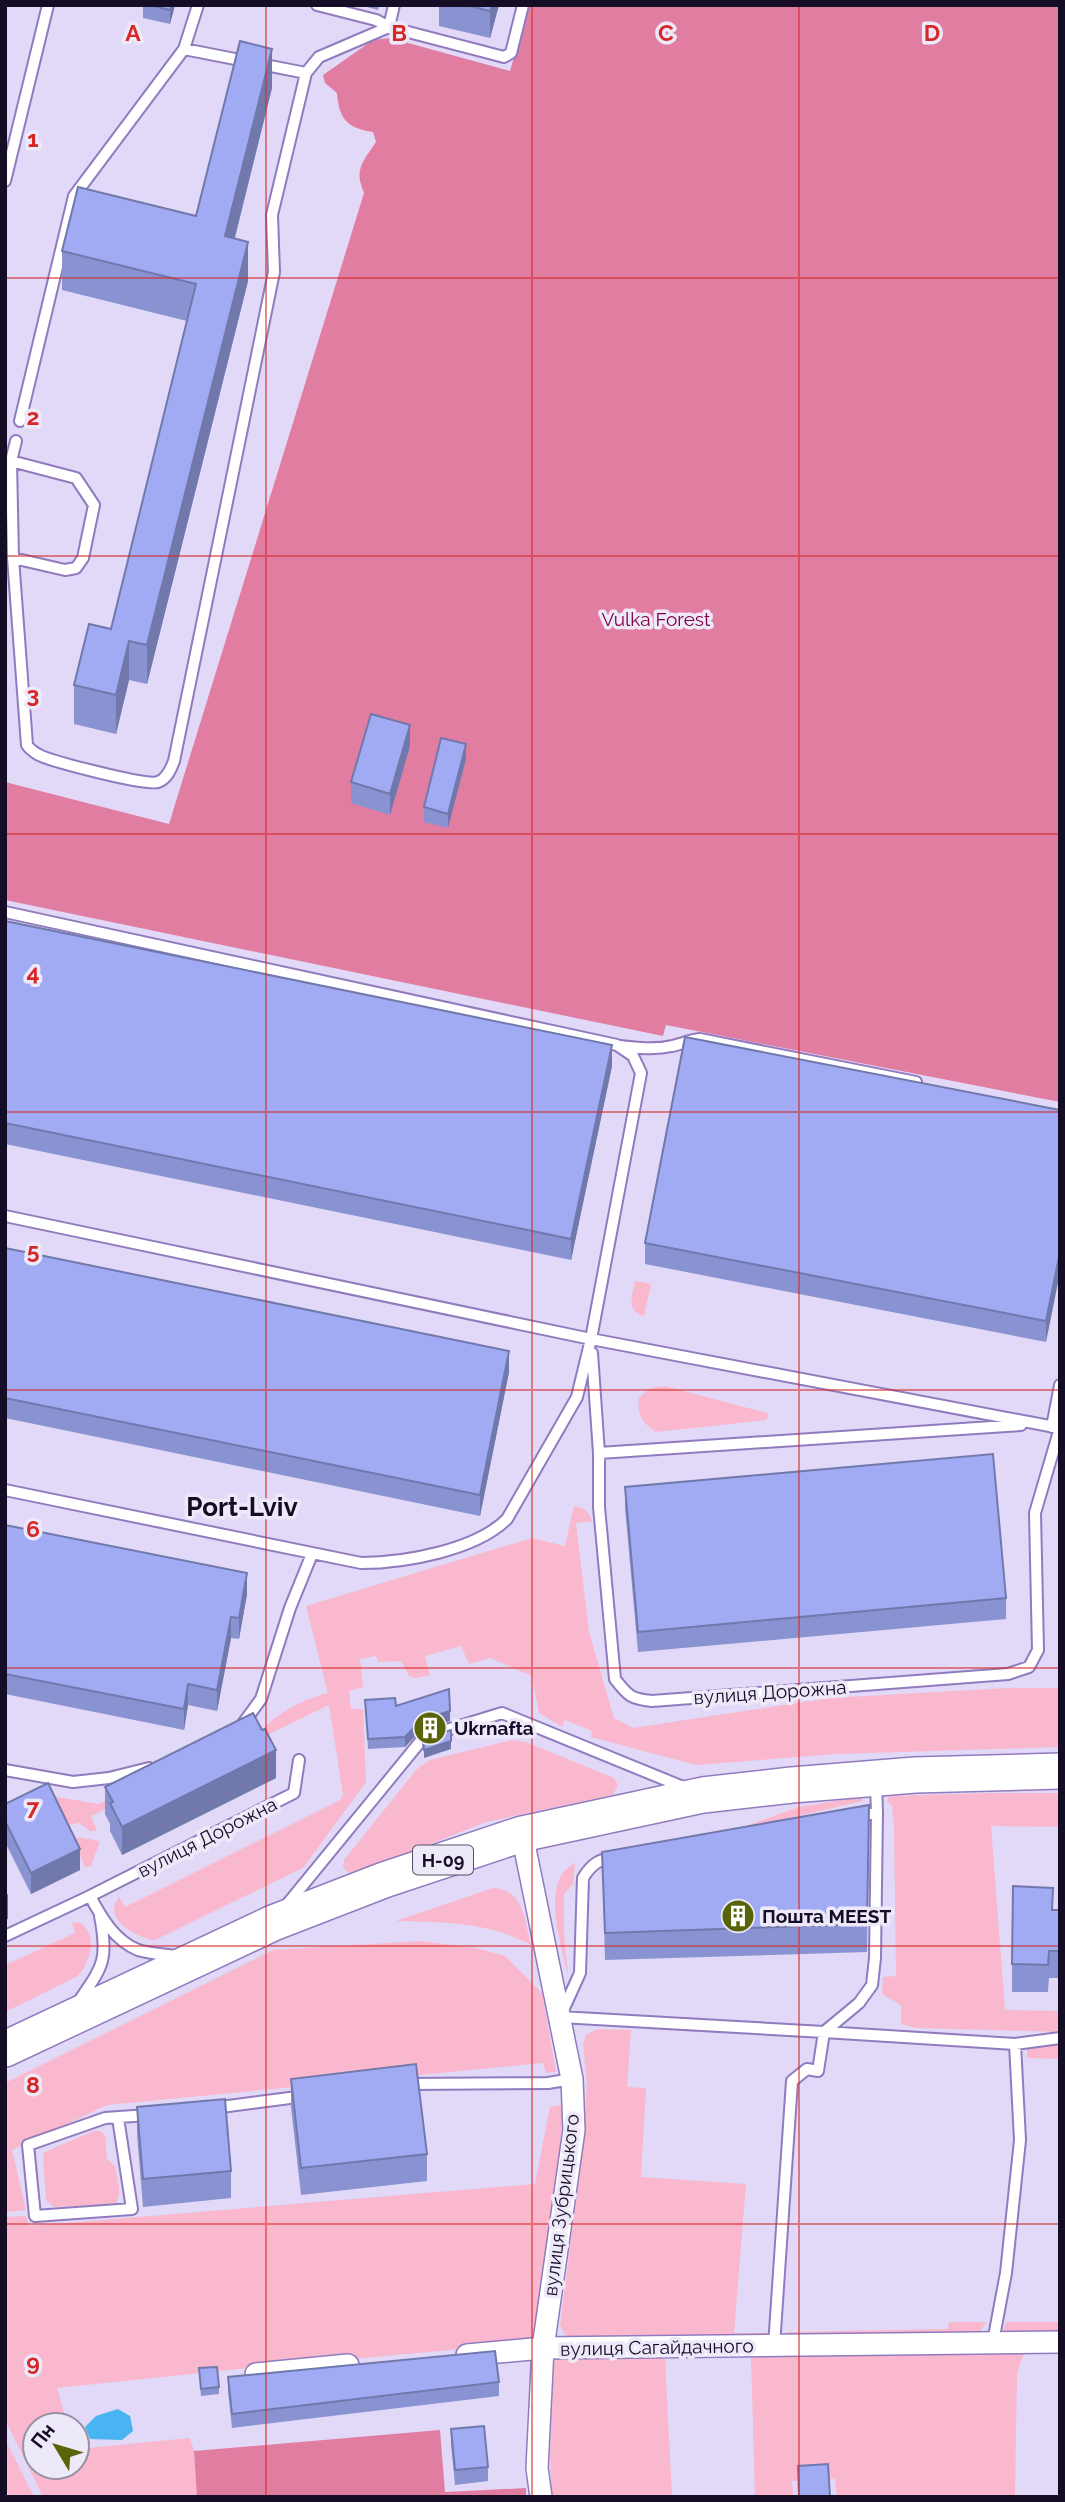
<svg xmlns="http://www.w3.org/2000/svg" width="1065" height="2502" viewBox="0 0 1065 2502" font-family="Raleway,sans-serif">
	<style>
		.green { fill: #f9b8cd }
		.forest { fill: #e27da2 }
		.water { fill: #49b4f1 }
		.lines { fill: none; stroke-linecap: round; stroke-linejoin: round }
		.service-casing { stroke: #907bbf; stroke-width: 14 }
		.minor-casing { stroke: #907bbf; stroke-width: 24 }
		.primary-casing { stroke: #907bbf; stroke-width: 38 }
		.service { stroke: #fff; stroke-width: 10 }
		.minor { stroke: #fff; stroke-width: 21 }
		.primary { stroke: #fff; stroke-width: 35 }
		.wall { fill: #8a93d2 }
		.shaded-wall { fill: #7178ab }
		.building { fill: #a1abf4; stroke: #7178ab; stroke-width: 2 }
		.grid { fill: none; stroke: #d62828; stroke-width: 2; stroke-opacity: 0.55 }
		.labels { text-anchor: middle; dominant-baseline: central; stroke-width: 7; stroke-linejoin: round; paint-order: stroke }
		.shield { fill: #ede9f8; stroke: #564e65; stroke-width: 2 }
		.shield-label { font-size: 18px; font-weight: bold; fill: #150c26 }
		.park-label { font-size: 19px; fill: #810045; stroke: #ede9f8 }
		.street-label { font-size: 19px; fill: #150c26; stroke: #ede9f8 }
		.poi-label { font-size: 19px; font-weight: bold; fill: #150c26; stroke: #ede9f8; text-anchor: start }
		.district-label { font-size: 26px; font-weight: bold; fill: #150c26; stroke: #ede9f8 }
		.grid-label { font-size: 23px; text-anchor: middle; font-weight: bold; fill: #d62828; stroke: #ede9f8; stroke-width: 7; stroke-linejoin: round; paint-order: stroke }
	</style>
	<rect width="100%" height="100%" fill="#e1d9f7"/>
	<path class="green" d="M635,1281L651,1284L644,1316C626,1312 632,1295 635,1281Z
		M665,1386L767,1413L768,1417L766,1420L656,1432C642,1422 637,1416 639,1398L650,1388Z
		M574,1506C584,1508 589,1511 592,1521L576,1523L589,1632L614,1718L633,1728L830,1698L1007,1688H1060V1747L837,1754L696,1765L591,1737L592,1731L565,1720L562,1727L539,1713L532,1676L490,1658L469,1664L461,1646L425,1656L430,1675L416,1678L409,1676L401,1661L378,1662L376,1656L360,1659L363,1687L349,1691L351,1709H363L366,1782L303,1868L155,1940C137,1938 101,1919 119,1897L125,1907L340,1800L343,1795L329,1705L267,1735H257C277,1713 299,1701 328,1693L306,1606L532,1538L565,1546Z
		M512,1740L526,1742L614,1778L618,1785L613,1795L486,1822L354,1874L346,1871L343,1866L344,1860L417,1769L430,1760Z
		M121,1793L133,1796L91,1816L97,1831H90L79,1823L68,1825L51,1796L99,1804Z
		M991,1793H1060V1827L991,1826L1005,2010L1060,2011V2032L916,2028L901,2024V2005L882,1994L883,1977L896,1976L894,1824L892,1805L887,1802L888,1796Z
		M860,1797L863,1801L768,1823L746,1826L799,1807Z
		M78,1837L100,1841L91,1866L85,1867L75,1843Z
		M575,1862L573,1884L564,1894V1933L568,1976C562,1949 546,1900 562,1874C565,1870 571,1866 575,1862Z
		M493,1888C524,1890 524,1919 531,1945C489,1922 443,1922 396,1921Z
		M79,1922C99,1934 90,1962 78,1976L5,2012V1965L75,1933L72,1923Z
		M421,1941L476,1948L505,1956L542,1993L556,2072L546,2073L543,2063L107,2105L12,2150L26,2210L5,2212V2083L273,1950Z
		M597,2029L631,2030L627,2087L646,2088L641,2177L746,2184L734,2333H772L769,2337L572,2339L565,2335L560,2325L583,2147L587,2083L583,2044L586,2035Z
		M1060,2044V2059L1027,2058V2046Z
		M563,2105L557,2187L535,2331L530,2343L239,2369L57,2388L68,2425H35V2467H77V2449L190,2438L194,2451L197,2497H43L5,2419V2217L26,2216L29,2226L535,2184L550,2107Z
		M94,2131H100L105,2135L107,2159L115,2166C117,2178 123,2194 115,2204L54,2207L46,2200L43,2154L47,2151Z
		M949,2322H987L977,2334L781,2338L787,2332L948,2329Z
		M1006,2322H1060V2333H1003Z
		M1025,2351L1017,2372L1015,2497H837L835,2479L792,2481L793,2497H755L751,2356L830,2353Z
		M660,2355L665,2358L672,2497H552L550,2457L554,2361L559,2358Z
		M5,2439L34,2497H10L5,2487Z"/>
	<path class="forest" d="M529,5H1060V1102L666,1025L663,1036L5,900V782L169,824L364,193C354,169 362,163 376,142L373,132C346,128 339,118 337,93L325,83L323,75L373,40L390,38L510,71Z
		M440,2430L445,2492L526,2488V2497H197L194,2451Z"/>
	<path class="water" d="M118,2409L130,2416L133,2431L122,2440L90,2439L85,2427L96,2416Z"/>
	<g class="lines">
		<defs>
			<path id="service" d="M317,5L376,20L389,27L504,57L511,53L523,5
				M184,49L306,73
				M5,181L48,5
				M20,421L74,196L184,49L198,5
				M16,441L11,461L13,558L27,745C30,750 34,752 39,755C54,762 146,786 158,782C167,779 171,769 174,761L274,272L272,215L306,73L319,57L389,27L394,5
				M11,461L76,478L94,505L83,558L76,568L65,570L13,558
				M5,912L617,1045L633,1056L641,1073L591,1339L577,1397L507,1519C476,1550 405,1563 361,1563L5,1490
				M620,1046C637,1048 655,1050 672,1046C682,1044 689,1040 700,1039L916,1082
				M5,1216L591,1339L1060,1428
				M592,1353L599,1453V1507L615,1679C628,1696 631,1699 652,1701L1008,1674L1029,1667L1038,1650L1035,1513L1060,1428
				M1052,1427L1060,1385
				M599,1453L1021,1425
				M242,1725L261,1699L290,1608L312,1554
				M5,1770L73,1782L109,1778L149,1768
				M856,1816L877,1813L876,1783
				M616,1857C600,1859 592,1863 583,1878L580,1973L560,2017L824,2032L859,2003L872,1985L875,1958L877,1813
				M90,1896C101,1917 115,1941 138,1950C150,1954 165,1954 177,1956
				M285,1907L424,1737L502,1713L688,1789
				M5,1936L90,1896L294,1793L299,1760
				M77,2004C102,1967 109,1962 100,1916
				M407,2084L548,2083L572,2079
				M213,2108L305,2096
				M118,2118L132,2209L35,2216L28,2145L105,2118L148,2115
				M993,2342L1006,2273L1020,2140L1015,2044
				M774,2346L792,2081L807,2069L818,2071L824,2032L1015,2044L1060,2038"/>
			<path id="minor" d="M522,1834L572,2079L574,2130L543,2348L537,2468L541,2497
				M467,2355L543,2348L1060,2342
				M256,2374L348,2365"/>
			<path id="primary" d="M5,2049L273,1923L384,1880L522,1834L703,1795L792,1785L915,1775L1060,1771"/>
		</defs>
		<use href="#service" class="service-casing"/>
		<use href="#minor" class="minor-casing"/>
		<use href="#primary" class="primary-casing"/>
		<use href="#service" class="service"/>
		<use href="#minor" class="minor"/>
		<use href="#primary" class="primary"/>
	</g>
	<path class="wall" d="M143,5H175L170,24L143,18Z
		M359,5H379L378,10Z
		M439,5H499L490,38L439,26Z
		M272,88L235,238L248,281L147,684L129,680L116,734L74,724V685L111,629L187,321L62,290V251L196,216Z
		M410,746L390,815L351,803V782Z
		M466,759L448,828L424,822V807Z
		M5,921L612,1066L571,1260L5,1144Z
		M1060,1110L1046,1342L645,1264V1243Z
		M5,1248L509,1372L480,1516L5,1418Z
		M625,1487L1006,1598V1619L638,1652L625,1508Z
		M5,1525L247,1594L239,1639L231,1638L217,1711L188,1705L184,1730L5,1694Z
		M365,1700L396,1706L450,1721L421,1730L405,1747L368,1749Z
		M276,1778L122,1855L110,1831V1824L105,1814V1787Z
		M5,1804L80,1870L31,1894L5,1842Z
		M869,1805L867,1952L605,1960L602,1852Z
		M1053,1910H1060V1978H1049L1048,1992H1012V1964Z
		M291,2079L427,2154V2181L301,2195L291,2107Z
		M137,2107L231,2171V2198L143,2207L137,2135Z
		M199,2368L219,2387V2394L201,2396Z
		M228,2377L499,2382V2396L232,2428L228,2391Z
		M451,2429L488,2467V2481L455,2485L451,2444Z"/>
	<path class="shaded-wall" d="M172,5H175L170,24V10Z
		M492,5H499L490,38V11Z
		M272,49V88L225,275V236Z
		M248,242V281L147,684V645Z
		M129,641V680L116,734V695Z
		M410,725V746L390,815V794Z
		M466,744V759L448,828V814Z
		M612,1045V1066L571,1260V1239Z
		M1060,1252V1273L1046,1342V1321Z
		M509,1351V1372L480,1516V1495Z
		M247,1573V1594L239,1639V1618Z
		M231,1617V1638L217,1711V1690Z
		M188,1684V1705L184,1730V1709Z
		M450,1711V1721L421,1730L405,1747V1737L421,1720Z
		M451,1741V1749L424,1758V1750Z
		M276,1750V1778L122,1855V1827Z
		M80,1849V1870L31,1894V1873Z
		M8,1894V1919L5,1920V1895Z"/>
	<path class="building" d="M150,5H172L170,10Z
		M466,5H492L490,11Z
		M240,41L272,49L225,236L248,242L147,645L129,641L116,695L74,685L89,624L111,629L196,284L62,251L78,187L196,216Z
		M371,714L410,725L390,794L351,782Z
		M441,738L466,744L448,814L424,807Z
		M5,921L612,1045L571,1239L5,1123Z
		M685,1037L1060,1110V1252L1046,1321L645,1243Z
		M5,1248L509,1351L480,1495L5,1398Z
		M993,1454L1006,1598L638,1632L625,1487Z
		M5,1525L247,1573L239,1618L231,1617L217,1690L188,1684L184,1709L5,1674Z
		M449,1689L450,1711L421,1720L405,1737L368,1739L365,1700L395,1698L396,1706Z
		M253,1713L262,1730L265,1729L276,1750L122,1827L110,1803L113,1802L105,1787Z
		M451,1730V1741L424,1750L423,1743L429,1737Z
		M48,1783L80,1849L31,1873L5,1821V1804Z
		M869,1805L867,1924L605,1933L602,1852Z
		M1013,1886L1053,1888L1052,1910H1060V1951H1049L1048,1965L1012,1964Z
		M416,2064L427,2154L301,2168L291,2079Z
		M225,2099L231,2171L143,2179L137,2107Z
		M495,2351L499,2382L232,2414L228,2377Z
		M217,2367L219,2387L201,2389L199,2368Z
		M484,2426L488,2467L455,2470L451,2429Z
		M828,2464L830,2497H799L798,2466Z"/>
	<path class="grid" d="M266,5V2497M532,5V2497M799,5V2497M5,278H1060M5,556H1060M5,834H1060M5,1112H1060M5,1390H1060M5,1668H1060M5,1946H1060M5,2224H1060"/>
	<defs>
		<symbol id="building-disc" viewBox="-11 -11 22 22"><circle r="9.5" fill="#586407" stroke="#ede9f8"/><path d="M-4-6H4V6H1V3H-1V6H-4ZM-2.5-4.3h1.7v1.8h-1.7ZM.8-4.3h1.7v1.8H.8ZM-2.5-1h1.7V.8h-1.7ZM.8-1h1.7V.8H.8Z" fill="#fff"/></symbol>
	</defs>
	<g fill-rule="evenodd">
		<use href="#building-disc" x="411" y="1709" width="38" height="38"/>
		<use href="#building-disc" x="719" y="1897" width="38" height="38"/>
	</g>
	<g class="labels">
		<rect class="shield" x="413" y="1845.5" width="60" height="29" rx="5"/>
		<g class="shield-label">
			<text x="443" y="1860">Н-09</text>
		</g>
		<g class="park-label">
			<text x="656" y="619">Vulka Forest</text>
		</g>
		<g class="street-label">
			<text transform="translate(770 1692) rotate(-4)">вулиця Дорожна</text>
			<text transform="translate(207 1837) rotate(-27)">вулиця Дорожна</text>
			<text transform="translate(561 2205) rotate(-83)">вулиця Зубрицького</text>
			<text transform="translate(657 2347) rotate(-1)">вулиця Сагайдачного</text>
		</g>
		<g class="poi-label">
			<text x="454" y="1728">Ukrnafta</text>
			<text x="762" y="1916">Пошта MEEST</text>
		</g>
		<g class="district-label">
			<text x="242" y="1507">Port-Lviv</text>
		</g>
	</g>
	<g class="grid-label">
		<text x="133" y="41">A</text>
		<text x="399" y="41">B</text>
		<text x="666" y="41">C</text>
		<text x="932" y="41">D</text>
		<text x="33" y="147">1</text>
		<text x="33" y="425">2</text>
		<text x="33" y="703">3</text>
		<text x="33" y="981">4</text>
		<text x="33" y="1259">5</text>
		<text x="33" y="1537">6</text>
		<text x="33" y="1815">7</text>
		<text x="33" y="2093">8</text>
		<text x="33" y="2371">9</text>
	</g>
	<rect width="1065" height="2502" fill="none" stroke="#150c26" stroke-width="14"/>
	<g transform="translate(56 2446) rotate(308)"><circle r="33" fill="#ede9f8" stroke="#9791a4" stroke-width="2"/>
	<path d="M0-5L12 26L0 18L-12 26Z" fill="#586407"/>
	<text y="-10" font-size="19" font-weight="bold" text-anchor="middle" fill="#150c26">Пн</text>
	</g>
</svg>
